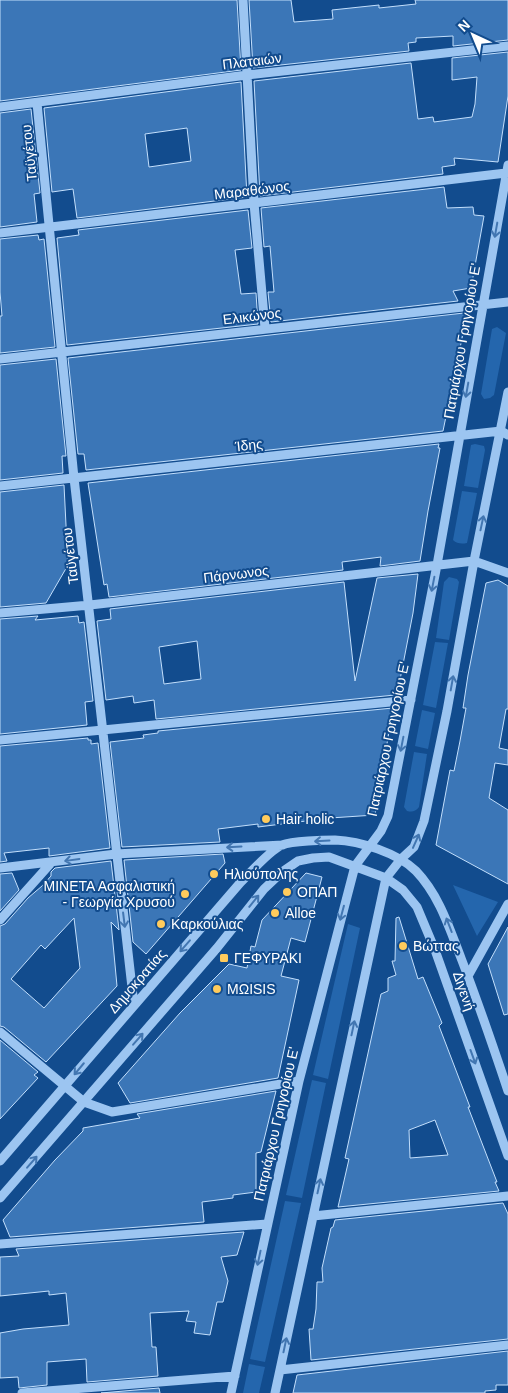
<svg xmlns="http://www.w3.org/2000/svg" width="508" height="1393" viewBox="0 0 508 1393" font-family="Arial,sans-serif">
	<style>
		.green { fill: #2466ad }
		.building { fill: #3b76b7; stroke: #c3dffc; fill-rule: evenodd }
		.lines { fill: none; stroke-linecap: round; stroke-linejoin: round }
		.minor { stroke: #9cc5f1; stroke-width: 9 }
		.oneway { stroke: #4276b1 }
		.poi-dot { fill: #ffcb5c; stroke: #124c8e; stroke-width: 2 }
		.labels { text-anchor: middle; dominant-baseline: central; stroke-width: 4; stroke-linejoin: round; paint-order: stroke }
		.street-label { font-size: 14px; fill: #fff; stroke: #124c8e }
		.poi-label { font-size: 14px; fill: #fff; stroke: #124c8e; text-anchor: start }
	</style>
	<rect width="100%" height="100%" fill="#124c8e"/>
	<path class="green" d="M497,327L506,333L494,395L490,398L484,399L481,394L492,329Z
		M475,444L484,446L485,450L478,488L464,486L471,445Z
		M462,491L477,493L467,543C462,544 457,544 453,540Z
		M449,577L457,579L459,582L449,640L436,638L444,582Z
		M435,642L448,643L436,708L423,705Z
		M422,710L435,713L428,749L415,746Z
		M414,752L427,754L419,807C415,812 412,812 407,811L404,807Z
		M453,885L498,902L477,936Z
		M348,924L360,928L328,1079L313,1075Z
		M312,1080L326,1083L302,1198L286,1195Z
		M285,1201L301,1203L265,1362L250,1359Z
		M249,1364L265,1367L259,1393H243Z"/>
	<path class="building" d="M0,0H237L241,70L0,101Z
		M249,0H291L294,22L333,19L332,10L379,5V8L416,4L415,0H508V40L453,46V36L416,38V42L408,43L409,51L253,68Z
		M508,52V96L498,162L454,158L455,165L442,167L443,174L260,196L254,81L411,63L418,119L433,117L434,122L472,117L475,104L477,77L452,80V58Z
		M241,82L247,197L77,218L73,189L52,192L44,108ZM187,128L191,161L149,167L145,134Z
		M31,109L40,193L34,194L37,222L0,227V113Z
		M444,187L447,208L473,207L474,215L484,216L471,288L453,291L458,301L271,322L268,292H274L270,246L264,247L261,208Z
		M248,210L252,248L235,250L241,294L256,293L258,324L67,345L57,238L79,235L78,230Z
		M38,235L39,240L44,239L55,347L0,353V316H2L0,292V239Z
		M464,313L466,319L443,431L86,470L84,454H78L68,358Z
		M56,359L66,456H62L63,473L0,480V365Z
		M439,444L438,448H440L428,511L420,561L380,566L381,557L342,562L343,570L109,597L107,584L104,585L88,483Z
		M64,485L68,565L46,603L0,607V492Z
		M418,574L413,613L399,685H396L395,695L156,719L154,700L134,703L133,696L106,700L97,621L111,619L110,609L344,582L355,681L377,578ZM197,641L201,679L164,684L159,647Z
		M498,580L508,586V709H506L499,748L508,750V765L495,763L489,798L508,810V884L436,845L450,770L454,771L460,741L466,708H463L468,675L486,583Z
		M38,616L35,620L78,616L79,623L84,622L93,701L85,702L87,725L0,734V619Z
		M393,708L375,815L330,818L258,827V824L218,829L220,842L122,847L110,742L144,738L143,735L158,733V731Z
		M88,738V740H91V744L98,743L110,848L49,856V848L4,853L7,861L0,862V746Z
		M223,854L225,863L146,954L133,942L124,860Z
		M111,861L119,930L111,922L117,986L46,1062L4,1027L0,1026V926L5,924L28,898L42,886L51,876V872L55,868ZM74,918L80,968L44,1008L11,979L41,945L45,949Z
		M12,873L19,890L0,911V874Z
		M306,873L322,877L305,942L291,938L281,976L299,980L278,1078L130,1103L118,1083L180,1013L229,964L247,968L251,946L255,947L262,920Z
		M399,917L418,979L423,977L442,1023L439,1026L470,1107H468L497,1182H495L499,1191L338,1207L349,1159L345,1158L381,994L388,991V978L396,975L392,961H395L396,918ZM435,1120L448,1155L410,1158L409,1130Z
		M508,927V1014L504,1015L488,964Z
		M0,1040L38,1072L34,1075L38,1078L0,1119Z
		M276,1091L261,1152L256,1153V1192L233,1195V1198L202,1202L204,1222L10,1237L3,1220L55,1160L83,1131V1128L140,1118L137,1114Z
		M503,1203L508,1214V1339L311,1360L309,1329H313L316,1309L317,1282H323L322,1268L331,1228L333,1227L335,1220Z
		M244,1232L237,1255L221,1257L228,1281L223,1302H217L210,1335L194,1333L196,1322L186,1321L189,1311L150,1313L152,1347H156L158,1376L87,1382L86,1359L47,1362V1385L19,1388L18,1377L0,1378V1333L23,1329L69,1325L66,1293L49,1295V1291L0,1296V1257L19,1256L16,1249Z
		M508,1351V1385H496V1390L485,1391V1393H293L297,1375Z
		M159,1388L160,1393H101Z"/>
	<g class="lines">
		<path class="minor" d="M243,0L254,203L265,328
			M37,103L74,478L134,1005
			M0,107L247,75L508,46
			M0,233L506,173
			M0,359L508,302
			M0,486L501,431L508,435
			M0,613L90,605L474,561L508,573
			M0,740L411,700
			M0,868L116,854L283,845
			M0,920L51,863
			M468,976L508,904
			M0,1032L84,1102L112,1112L299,1081
			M0,1161L240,883C251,872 269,851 282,845C292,841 324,840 335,840C360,841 398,853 416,871C439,895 449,927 461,958C478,1002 493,1046 508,1091
			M0,1198L217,948L264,889L282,872L298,861L313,858L329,857L386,878L403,890L417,907L435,950L508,1156
			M313,1216L508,1196
			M0,1244L267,1224
			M280,1370L508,1345
			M22,1393L235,1376
			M231,1393L299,1081L355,866L381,831L388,816L437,565L508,165
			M275,1393L386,878L401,859L414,847L424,821L447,711L474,561L508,392"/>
	</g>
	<defs><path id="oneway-shaft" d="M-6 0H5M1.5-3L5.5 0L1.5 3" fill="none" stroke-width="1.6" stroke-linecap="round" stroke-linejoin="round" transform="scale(1.25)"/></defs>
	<g class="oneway">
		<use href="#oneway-shaft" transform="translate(496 230) rotate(100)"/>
		<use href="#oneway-shaft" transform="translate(467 390) rotate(100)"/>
		<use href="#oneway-shaft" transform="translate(482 523) rotate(-78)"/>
		<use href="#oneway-shaft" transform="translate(433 584) rotate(101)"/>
		<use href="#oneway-shaft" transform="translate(452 683) rotate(-80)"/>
		<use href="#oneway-shaft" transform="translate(402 744) rotate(101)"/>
		<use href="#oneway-shaft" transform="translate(322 841) rotate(177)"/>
		<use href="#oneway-shaft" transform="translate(416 841) rotate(-66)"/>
		<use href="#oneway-shaft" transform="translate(234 847) rotate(177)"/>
		<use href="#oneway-shaft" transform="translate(72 860) rotate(172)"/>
		<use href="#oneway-shaft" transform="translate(254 901) rotate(-51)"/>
		<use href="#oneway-shaft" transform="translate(342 913) rotate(105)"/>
		<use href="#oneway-shaft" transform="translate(124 920) rotate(83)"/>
		<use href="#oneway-shaft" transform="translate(449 925) rotate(-111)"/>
		<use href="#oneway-shaft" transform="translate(185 946) rotate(131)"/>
		<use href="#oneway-shaft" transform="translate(353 1028) rotate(-78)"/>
		<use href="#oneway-shaft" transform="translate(138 1039) rotate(-49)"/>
		<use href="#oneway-shaft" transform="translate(473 1057) rotate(70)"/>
		<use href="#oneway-shaft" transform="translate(79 1069) rotate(130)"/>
		<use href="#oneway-shaft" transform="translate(32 1162) rotate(-49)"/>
		<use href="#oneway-shaft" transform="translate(319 1186) rotate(-78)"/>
		<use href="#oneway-shaft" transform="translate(259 1258) rotate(102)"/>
		<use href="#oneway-shaft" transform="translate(285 1345) rotate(-78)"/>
	</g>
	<g class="poi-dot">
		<circle cx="266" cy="819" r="5"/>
		<circle cx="214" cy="874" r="5"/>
		<circle cx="287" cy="892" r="5"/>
		<circle cx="185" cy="894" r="5"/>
		<circle cx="275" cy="913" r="5"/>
		<circle cx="161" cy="924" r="5"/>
		<circle cx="403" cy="946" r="5"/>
		<rect x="219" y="953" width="10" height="10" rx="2.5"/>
		<circle cx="217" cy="989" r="5"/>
	</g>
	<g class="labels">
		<g class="street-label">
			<text transform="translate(252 61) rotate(-7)">Πλαταιών</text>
			<text transform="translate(29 153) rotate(-96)">Ταϋγέτου</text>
			<text transform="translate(252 190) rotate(-7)">Μαραθώνος</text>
			<text transform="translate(252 316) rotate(-7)">Ελικώνος</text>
			<text transform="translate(462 341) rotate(-80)">Πατριάρχου Γρηγορίου Ε'</text>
			<text transform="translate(249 445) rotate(-6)">Ίδης</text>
			<text transform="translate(70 556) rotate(-97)">Ταϋγέτου</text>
			<text transform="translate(236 574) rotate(-7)">Πάρνωνος</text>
			<text transform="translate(388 739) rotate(-78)">Πατριάρχου Γρηγορίου Ε'</text>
			<text transform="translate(137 981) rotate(-49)">Δημοκρατίας</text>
			<text transform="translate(464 991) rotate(71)">Διγενή</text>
			<text transform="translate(276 1124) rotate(-77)">Πατριάρχου Γρηγορίου Ε'</text>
		</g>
		<g class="poi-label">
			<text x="276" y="819">Hair holic</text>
			<text x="224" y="874">Ηλιούπολης</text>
			<text x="175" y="886" text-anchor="end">ΜΙΝΕΤΑ Ασφαλιστική<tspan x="175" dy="16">- Γεωργία Χρυσού</tspan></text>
			<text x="297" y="892">ΟΠΑΠ</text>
			<text x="285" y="913">Alloe</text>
			<text x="171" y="924">Καρκούλιας</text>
			<text x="413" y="946">Βώττας</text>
			<text x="234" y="958">ΓΕΦΥΡΑΚΙ</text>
			<text x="227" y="989">ΜΩISIS</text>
		</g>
	</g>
	<g transform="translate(473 35) rotate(316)" stroke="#124c8e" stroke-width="4" paint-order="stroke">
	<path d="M0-4L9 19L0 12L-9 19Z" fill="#ffffff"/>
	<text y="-8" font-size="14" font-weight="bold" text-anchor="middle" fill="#ffffff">N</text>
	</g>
</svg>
